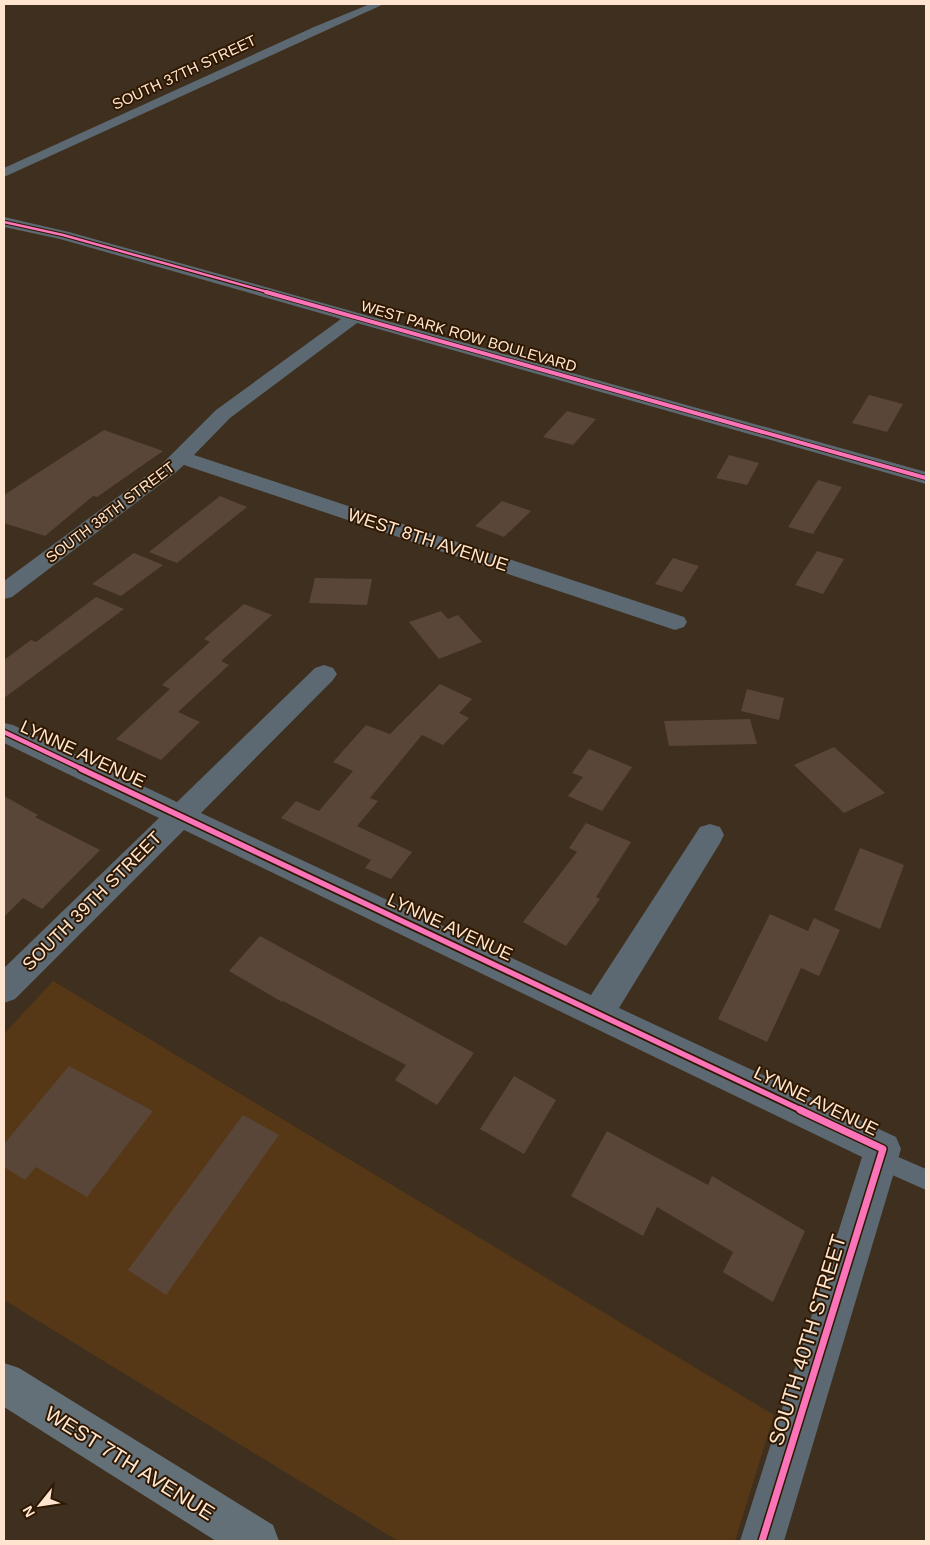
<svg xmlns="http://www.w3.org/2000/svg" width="930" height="1545" viewBox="0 0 930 1545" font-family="Helvetica,sans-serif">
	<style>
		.built { fill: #563817 }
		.building { fill: #5a4638 }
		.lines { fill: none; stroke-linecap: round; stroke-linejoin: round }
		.service { fill: #5c6972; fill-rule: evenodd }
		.minor { fill: #5c6972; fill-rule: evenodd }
		.primary { fill: #647078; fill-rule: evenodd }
		.cycleway-far4-casing { stroke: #2f1801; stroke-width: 4.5 }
		.cycleway-far3-casing { stroke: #2f1801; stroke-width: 5.5 }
		.cycleway-far2-casing { stroke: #2f1801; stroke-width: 7 }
		.cycleway-far1-casing { stroke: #2f1801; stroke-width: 9 }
		.cycleway-casing { stroke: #2f1801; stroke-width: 10 }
		.cycleway-far4 { stroke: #fb73b8; stroke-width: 2.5 }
		.cycleway-far3 { stroke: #fb73b8; stroke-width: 4 }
		.cycleway-far2 { stroke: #fb73b8; stroke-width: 4.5 }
		.cycleway-far1 { stroke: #fb73b8; stroke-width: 5.5 }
		.cycleway { stroke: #fb73b8; stroke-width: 7 }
		.labels { text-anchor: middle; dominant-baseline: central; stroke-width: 4; stroke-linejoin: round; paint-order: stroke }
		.far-street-label { font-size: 15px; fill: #ffe5cf; stroke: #2f1801 }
		.street-label { font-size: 18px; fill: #ffe5cf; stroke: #2f1801 }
		.near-street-label { font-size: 21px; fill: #ffe5cf; stroke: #2f1801 }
	</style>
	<rect width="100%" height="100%" fill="#3f2f1e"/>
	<path class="built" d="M53,981L774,1415L735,1541H398L4,1300V1034Z"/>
	<path class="building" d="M869,395L903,404L887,432L852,423Z
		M567,411L596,419L573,445L543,437Z
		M104,430L163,451L97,497L93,496L45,536L4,523V495Z
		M729,455L759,463L747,485L716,478Z
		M818,480L842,487L813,534L788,527Z
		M220,496L247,507L177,563L149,552Z
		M502,501L531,511L504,537L475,526Z
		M817,551L844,559L823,594L795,585Z
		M134,553L163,565L121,596L92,584Z
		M673,558L699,566L682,592L655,584Z
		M315,578L372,579L367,605L309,603Z
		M96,597L124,609L4,698V660L31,640L36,642Z
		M244,604L272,615L221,661L229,665L178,712L200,722L161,760L116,739L170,689L162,685L210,642L204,639Z
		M441,611L448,619L458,615L482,642L439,659L409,622Z
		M440,684L472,699L459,713L469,718L443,745L422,735L370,798L378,801L357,826L412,852L391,879L365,868L371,860L281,818L296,801L319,811L353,771L333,762L366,725L390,734Z
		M747,689L784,698L779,720L741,711Z
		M750,719L757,744L669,746L664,721Z
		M834,747L885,793L844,813L794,765Z
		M589,749L632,767L602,811L568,796L583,777L572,773Z
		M4,796L38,815L35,817L100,850L42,909L23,898L4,917Z
		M586,823L631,842L596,897L600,899L566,946L523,922L577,852L569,848Z
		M860,848L904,865L880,929L834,910Z
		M770,914L808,931L814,918L840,930L819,976L801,968L767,1042L718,1019Z
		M260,936L474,1053L437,1105L395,1080L406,1065L283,1001L282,1002L229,971Z
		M69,1066L153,1111L87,1197L36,1167L25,1180L4,1167V1144Z
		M514,1076L556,1100L524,1154L480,1129Z
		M243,1115L279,1135L166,1295L128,1270Z
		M607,1131L708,1185L712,1176L805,1231L773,1302L723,1272L733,1252L657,1207L643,1236L571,1196Z"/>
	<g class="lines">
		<path class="service" d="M880,1149L926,1169V1190L872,1166L869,1159L872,1152Z"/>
		<path class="minor" d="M370,4H384L4,177V168L314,27Z
			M4,217L69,232L926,472V484L357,323L230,418L194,455L684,617L687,622L684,627L675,630L666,627L184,465L175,473L12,597L4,599V581L161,465L216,410L341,319L60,239L4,227Z
			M324,665L333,668L337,674L333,680L201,813L591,995L700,827L710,824L720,827L724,835L720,843L619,1008L896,1137L901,1149L784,1541H740L862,1157L184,830L15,999L4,1003V968L159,818L4,743V723L13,725L177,802L315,668Z"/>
		<path class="primary" d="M4,1363L19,1368L273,1525L279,1541H216L4,1407Z"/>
		<defs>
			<path id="cycleway-far4" d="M4,222L63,235L271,293"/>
			<path id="cycleway-far3" d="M266,292L926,478"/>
			<path id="cycleway-far2" d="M4,732L84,770"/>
			<path id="cycleway-far1" d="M81,769L803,1111"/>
			<path id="cycleway" d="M762,1541L883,1149L800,1110"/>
		</defs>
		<use href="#cycleway-far4" class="cycleway-far4-casing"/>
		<use href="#cycleway-far3" class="cycleway-far3-casing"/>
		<use href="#cycleway-far2" class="cycleway-far2-casing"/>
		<use href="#cycleway-far1" class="cycleway-far1-casing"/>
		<use href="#cycleway" class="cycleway-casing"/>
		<use href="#cycleway-far4" class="cycleway-far4"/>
		<use href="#cycleway-far3" class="cycleway-far3"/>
		<use href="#cycleway-far2" class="cycleway-far2"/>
		<use href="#cycleway-far1" class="cycleway-far1"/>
		<use href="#cycleway" class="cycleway"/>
	</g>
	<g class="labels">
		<g class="far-street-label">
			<text transform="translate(184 72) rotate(-25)">SOUTH 37TH STREET</text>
			<text transform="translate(469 336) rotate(16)">WEST PARK ROW BOULEVARD</text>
			<text transform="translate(110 512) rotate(-37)">SOUTH 38TH STREET</text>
		</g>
		<g class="street-label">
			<text transform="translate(428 540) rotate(18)">WEST 8TH AVENUE</text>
			<text transform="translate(83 754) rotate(25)">LYNNE AVENUE</text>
			<text transform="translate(92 901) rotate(-45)">SOUTH 39TH STREET</text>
			<text transform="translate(450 927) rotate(25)">LYNNE AVENUE</text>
			<text transform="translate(816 1101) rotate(26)">LYNNE AVENUE</text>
		</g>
		<g class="near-street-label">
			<text transform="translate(807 1340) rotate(-73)">SOUTH 40TH STREET</text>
			<text transform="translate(130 1463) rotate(32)">WEST 7TH AVENUE</text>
		</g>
	</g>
	<rect width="930" height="1545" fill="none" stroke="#ffe5cf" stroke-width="10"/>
	<g transform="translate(40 1505) rotate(240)" stroke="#2f1801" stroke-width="4" paint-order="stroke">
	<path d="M0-4L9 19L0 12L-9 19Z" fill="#ffe5cf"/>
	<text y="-8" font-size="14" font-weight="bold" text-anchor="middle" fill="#ffe5cf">N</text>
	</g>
</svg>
